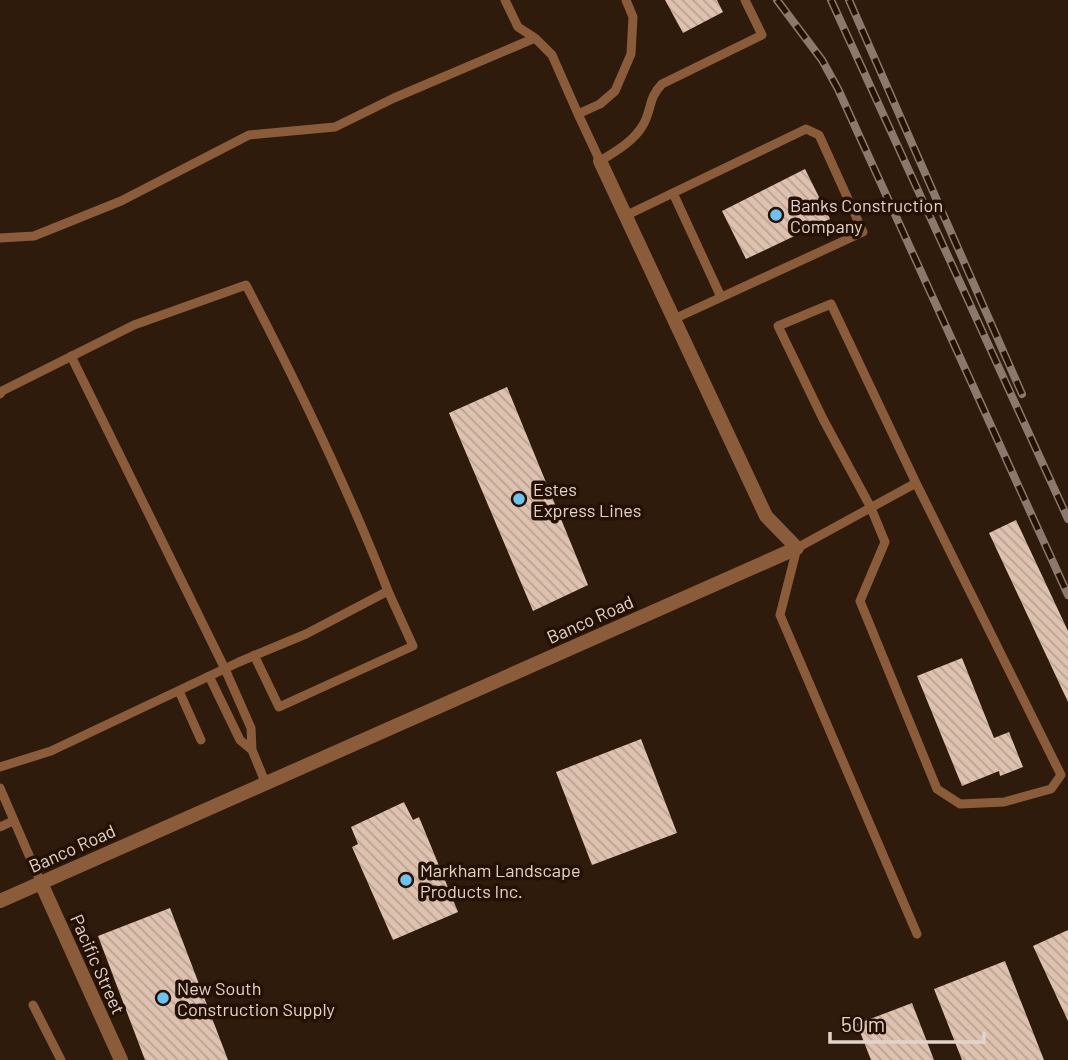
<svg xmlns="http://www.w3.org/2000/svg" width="1068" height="1060" viewBox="0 0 1068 1060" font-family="Barlow,sans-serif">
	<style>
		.building { fill: url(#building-back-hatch) }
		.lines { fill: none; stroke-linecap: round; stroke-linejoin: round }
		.lane { stroke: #8b5c3a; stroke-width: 9 }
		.street { stroke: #8b5c3a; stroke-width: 14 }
		.rail-casing { stroke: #8a796c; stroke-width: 8 }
		.rail { stroke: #251104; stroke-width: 5; stroke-dasharray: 16; stroke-linecap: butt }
		.poi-dot { fill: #6bc3f2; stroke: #251104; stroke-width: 2.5 }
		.labels { text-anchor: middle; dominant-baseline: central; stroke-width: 7; stroke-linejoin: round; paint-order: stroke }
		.poi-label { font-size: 18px; fill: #e2d4ca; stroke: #251104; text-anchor: start }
		.street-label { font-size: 18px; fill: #e2d4ca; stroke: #251104 }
	</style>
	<defs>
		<pattern id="building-back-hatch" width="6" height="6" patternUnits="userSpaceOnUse" patternTransform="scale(1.75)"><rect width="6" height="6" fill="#dec2af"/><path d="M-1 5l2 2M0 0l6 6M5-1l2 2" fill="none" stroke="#b8a292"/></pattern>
	</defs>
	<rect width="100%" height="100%" fill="#2f1b0c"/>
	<path class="building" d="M665,0H717L723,12L683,33Z
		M805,169L830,219L746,259L722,211Z
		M507,387L588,585L533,611L449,413Z
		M1016,520L1068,631V702L989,533Z
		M962,658L994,738L1009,732L1023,767L1000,776L999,771L962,786L917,676Z
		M641,739L677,833L592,865L556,772Z
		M404,802L413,820L419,817L458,912L393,940L352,847L358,844L351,827Z
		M170,908L228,1060H145L98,936Z
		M1068,930V1021L1033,946Z
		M1005,961L1044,1060H962L934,989Z
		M912,1003L934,1060H871L857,1024Z"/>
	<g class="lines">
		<path class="lane" d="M505,0L518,27L535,38L552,55L578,114
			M626,0L633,17L631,54L615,91L600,104L578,114L600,161C615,152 634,141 643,125C652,110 648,98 662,84L762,35L745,0
			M673,193L721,297
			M625,216L806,129L819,135L863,232L674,319
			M0,238L34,236L121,201L249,135L335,127L394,98L535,38
			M71,356L225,669L251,728L252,750L266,784
			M0,394L2,391L134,325L246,285C298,385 347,486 388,591L306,634L239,662L51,751L0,767
			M916,483L1061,775L1051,789L1004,802L960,804L937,789L860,601L885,542L871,508L823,419L778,326L831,304L916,483L797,548L780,615L917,934
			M254,655L279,707L413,646L388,591
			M209,676L240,740L252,750
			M179,691L201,740
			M0,788L41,883
			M0,827L13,821
			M33,1005L61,1060"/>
		<path class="street" d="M41,883L121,1060
			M0,901L797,548L766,516L600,161"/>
		<defs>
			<path id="rail" d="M777,0L822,60L838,89L1068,595
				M831,0L1068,519
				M849,0L1022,394"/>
		</defs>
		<use href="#rail" class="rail-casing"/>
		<use href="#rail" class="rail"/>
	</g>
	<g class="poi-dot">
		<circle cx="776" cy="215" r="7"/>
		<circle cx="519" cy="499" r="7"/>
		<circle cx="406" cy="880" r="7"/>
		<circle cx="163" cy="998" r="7"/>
	</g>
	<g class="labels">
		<g class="poi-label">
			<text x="790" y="205">Banks Construction<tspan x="790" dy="21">Company</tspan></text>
			<text x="533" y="489">Estes<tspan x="533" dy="21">Express Lines</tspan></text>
			<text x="420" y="870">Markham Landscape<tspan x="420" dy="21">Products Inc.</tspan></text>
			<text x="177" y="988">New South<tspan x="177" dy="21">Construction Supply</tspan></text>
		</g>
		<g class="street-label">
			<text transform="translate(590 619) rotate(-24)">Banco Road</text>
			<text transform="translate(72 848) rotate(-24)">Banco Road</text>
			<text transform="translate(98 964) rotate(66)">Pacific Street</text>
		</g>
	</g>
	<path d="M830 1032v10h154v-10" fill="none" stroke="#e2d4ca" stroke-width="3.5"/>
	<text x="841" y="1032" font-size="21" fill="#e2d4ca" stroke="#251104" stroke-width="5" paint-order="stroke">50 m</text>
</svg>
